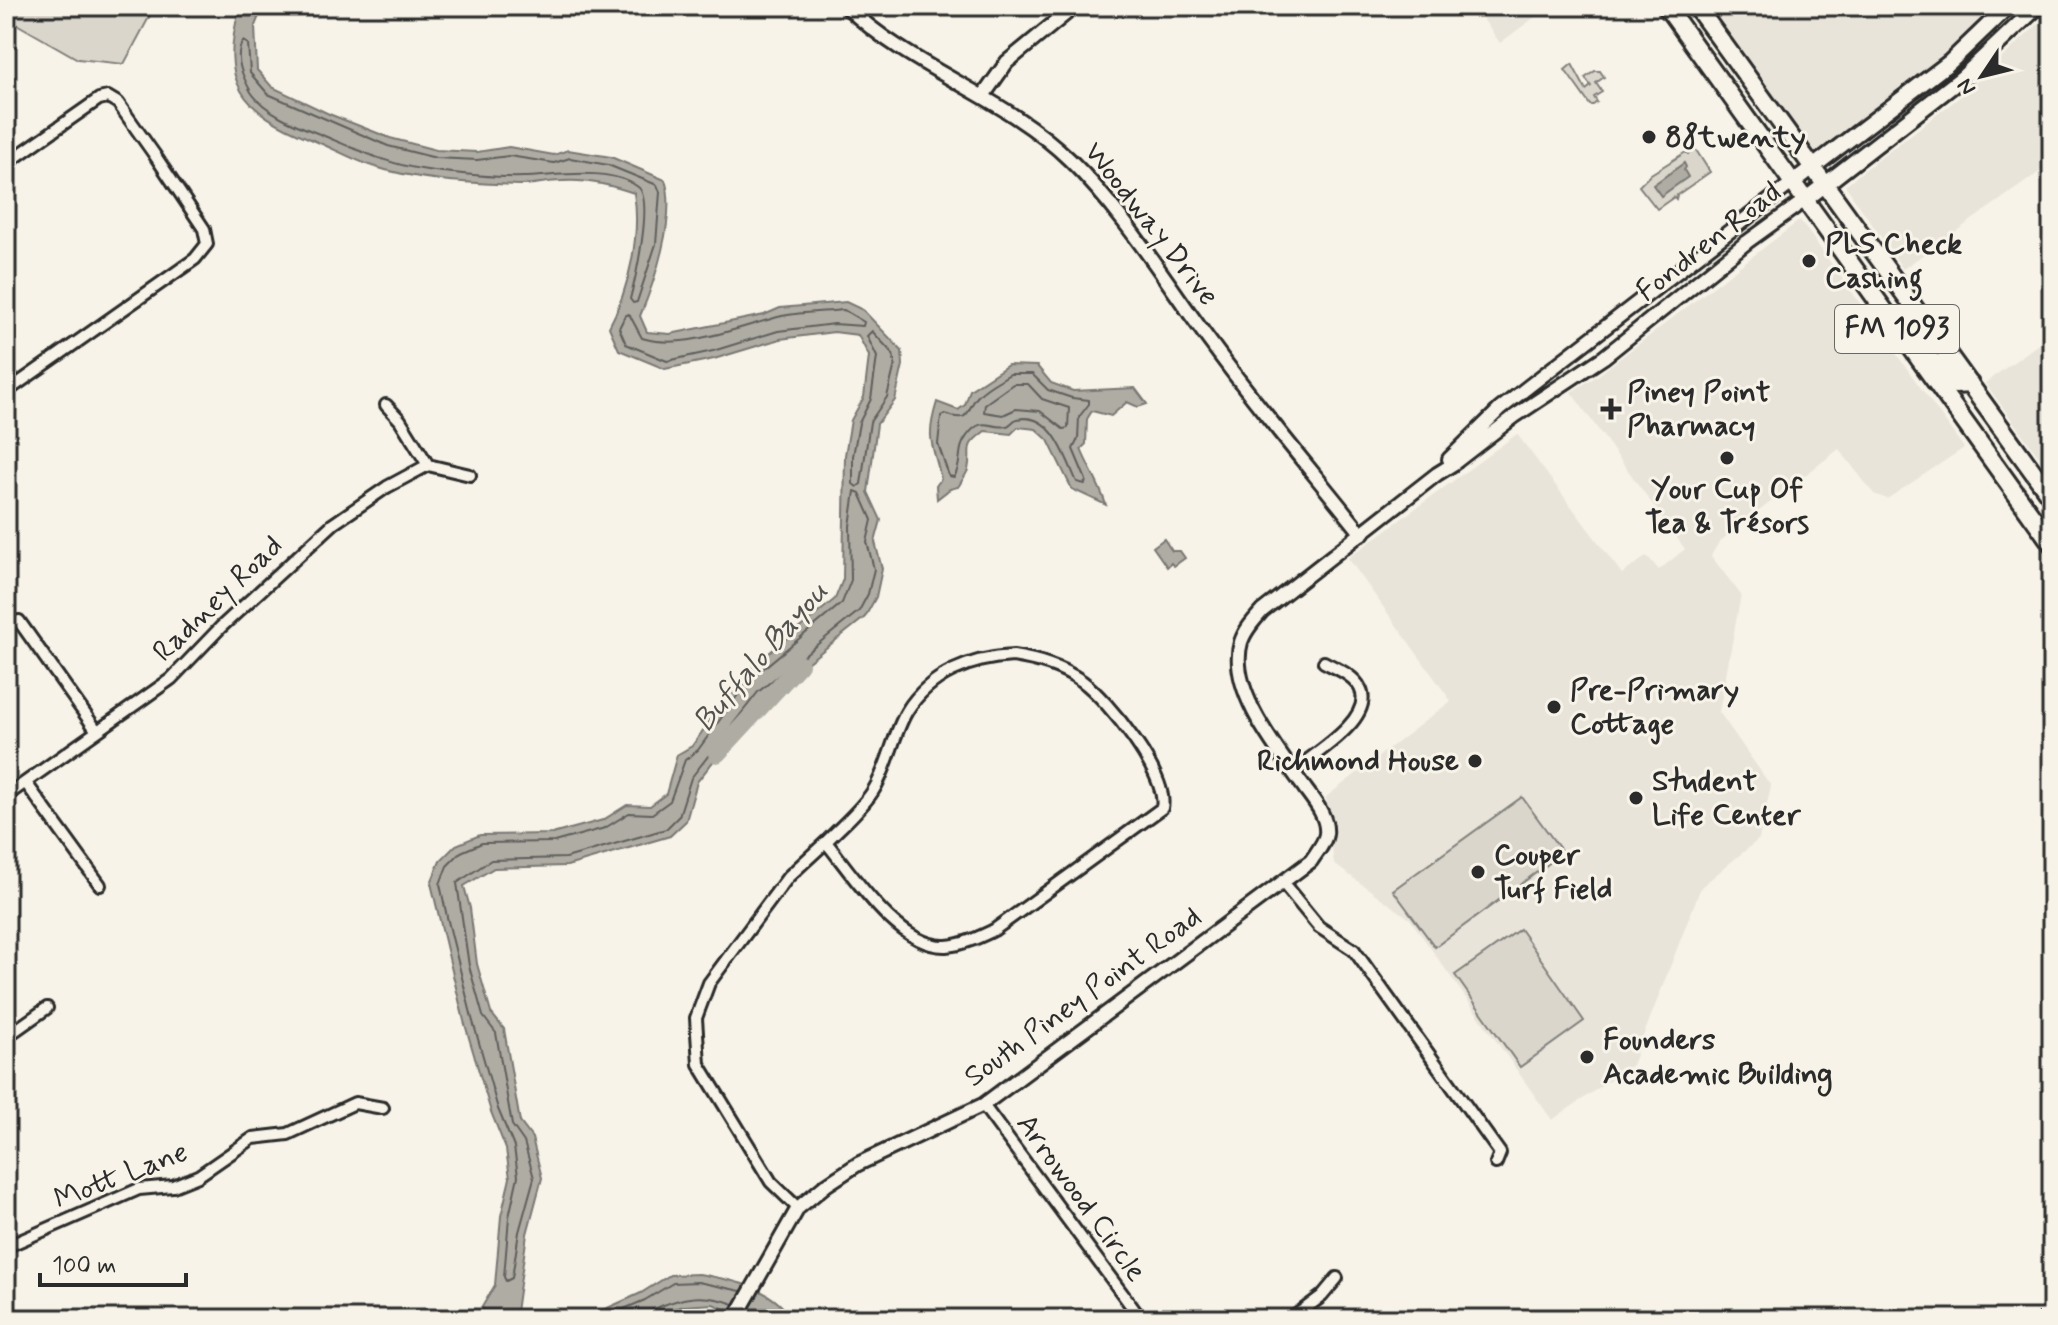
<svg xmlns="http://www.w3.org/2000/svg" width="2058" height="1325" viewBox="0 0 2058 1325" font-family="Mynerve,sans-serif">
	<style>
		.built { fill: #e8e4da }
		.green { fill: #dad6cc; stroke: #82807c; stroke-width: 2 }
		.water { fill: #afaca4; stroke: #7a7874; stroke-width: 2 }
		.lines { fill: none; stroke-linecap: round; stroke-linejoin: round }
		.shore { stroke: #605f5b; stroke-width: 2 }
		.river { stroke: #afaca4; stroke-width: 18 }
		.minor-casing { stroke: #2b2b2b; stroke-width: 16 }
		.tertiary-casing { stroke: #2b2b2b; stroke-width: 18 }
		.secondary-casing { stroke: #2b2b2b; stroke-width: 20 }
		.primary-casing { stroke: #2b2b2b; stroke-width: 22 }
		.minor { stroke: #f7f3e8; stroke-width: 10 }
		.tertiary { stroke: #f7f3e8; stroke-width: 12 }
		.secondary { stroke: #f7f3e8; stroke-width: 14 }
		.primary { stroke: #f7f3e8; stroke-width: 16 }
		.poi-dot { fill: #2b2b2b; stroke: #f7f3e8; stroke-width: 3 }
		.labels { text-anchor: middle; dominant-baseline: central; stroke-width: 6; stroke-linejoin: round; paint-order: stroke }
		.shield { fill: #f7f3e8; stroke: #686764; stroke-width: 2 }
		.shield-label { font-size: 28px; font-weight: bold; fill: #2b2b2b }
		.poi-label { font-size: 30px; font-weight: bold; fill: #2b2b2b; stroke: #f7f3e8; text-anchor: start }
		.street-label { font-size: 30px; fill: #2b2b2b; stroke: #f7f3e8 }
		.water-label { font-size: 32px; font-style: italic; fill: #53524f; stroke: #f7f3e8 }
	</style>
	<rect width="100%" height="100%" fill="#f7f3e8"/>
	<filter id="ink" filterUnits="userSpaceOnUse"><feTurbulence type="fractalNoise" baseFrequency=".0125" numOctaves="2"/><feDisplacementMap in="SourceGraphic" scale="16" xChannelSelector="R" yChannelSelector="G"/><feConvolveMatrix kernelMatrix="1 2 1 2 8 2 1 2 1" color-interpolation-filters="sRGB"/></filter>
	<g filter="url(#ink)">
		<path class="built" d="M1474,6H1545L1539,14L1500,43Z
			M1707,6H1993L1942,59L1813,159Z
			M2052,11V163L1903,269L1845,185L1961,96Z
			M1800,220L1964,448L1887,499L1874,494L1839,449L1719,542L1711,556L1741,595L1719,712L1771,786L1759,839L1701,887L1632,1065L1552,1120L1410,919L1334,864L1326,797L1451,701L1348,558L1517,434L1622,574L1647,556L1659,570L1685,549L1571,392L1597,376Z
			M2052,334V475L1985,383Z"/>
		<path class="green" d="M6,6H155L124,64L78,59L6,18Z
			M1572,64L1586,90L1591,86L1585,78L1595,71H1600L1604,77L1596,83L1602,92L1594,97L1597,102L1593,105H1590L1565,70Z
			M1692,149L1696,150L1710,172L1677,195L1676,199L1674,197L1657,209L1639,186L1651,174L1686,152L1688,154Z
			M1522,797L1563,853L1435,947L1393,890Z
			M1520,929L1584,1021L1520,1067L1455,975Z"/>
		<path class="water" d="M240,6H263L255,26L257,70L272,87L329,114L390,138L436,150L477,152L509,147L554,155L568,150L611,157L665,180C677,215 654,284 640,316L647,332L670,334L764,315L780,308L846,302L863,310L902,351L903,365L895,400L877,424L868,492L881,520L875,542L882,569L876,597L865,617L764,697L697,782L686,821L670,836L567,866L494,868L464,886L470,908L477,964L491,1013L504,1029L520,1122L532,1138L542,1178L527,1234L515,1319H488L482,1307L495,1285L501,1216L510,1178L506,1149L491,1112L464,1021L431,883L440,861L456,845L480,835L552,834L603,820L627,805L650,806L666,794L677,755L692,746L742,675L835,599L843,579L845,455L851,420L864,397L869,356L858,335L834,332L780,339L714,359L665,369L619,350L609,327C629,290 641,234 634,193C611,185 587,179 562,181C548,181 534,185 520,185C470,183 416,181 369,165C350,158 332,148 313,140C240,111 219,83 240,6Z
			M1684,163L1686,167L1684,170L1688,177L1661,196L1653,185Z
			M1008,365L1037,366L1051,383L1073,391L1135,388L1147,404L1138,407L1127,402L1111,416L1092,411L1087,419L1086,444L1081,449C1089,469 1100,485 1106,505L1072,489L1048,440L1036,429L1018,427L1011,434L985,431C961,449 973,447 968,470C966,475 961,482 958,487L950,489L937,499L936,486L941,479C933,443 925,441 937,402L958,410L965,405L970,390Z
			M1164,539L1172,551H1180L1185,558L1174,566L1171,563L1167,567L1153,547Z
			M699,1274C733,1280 772,1287 792,1319H748L713,1304L683,1306L649,1319H583L641,1293L670,1275Z"/>
		<g class="lines">
			<path class="shore" d="M243,41L248,44L250,73L268,94L388,146L436,158L477,160L509,156L554,163L570,158L608,165L657,185L660,192L656,244L637,302L633,303L630,299C635,281 654,199 638,187C610,166 556,176 524,177C493,178 458,174 427,170C388,165 354,148 317,133C296,125 264,112 251,92C243,77 233,57 243,41Z
				M844,310L864,322L863,326L834,324L778,331L713,351L667,361L626,344L619,328L625,316L629,314L642,338C683,351 742,326 782,316C802,312 824,312 844,310Z
				M872,331L893,354L895,364L887,397L870,422L861,484L857,487L853,484V456L859,423L871,399L877,357L867,336Z
				M1010,374H1032L1048,390L1072,398L1089,400V404L1079,417L1078,439L1073,449L1086,480L1085,484L1077,482C1066,459 1053,411 1017,419C1013,420 1011,425 1007,426C991,430 983,414 967,436C956,449 963,464 954,477L949,476L938,444L941,416L945,414C973,424 965,409 978,396C986,387 999,381 1010,374Z
				M1013,384H1028L1042,399L1069,408L1068,428L1063,429L1040,411L1016,409L1003,415L984,412L985,404Z
				M855,491L860,493L872,520L867,542L874,569L868,594L859,611L758,692L691,778L679,816L666,829L566,858L491,860L457,883L469,966L483,1016L496,1033L512,1125L524,1142L534,1178L519,1232L512,1278L506,1281L504,1277L509,1217L518,1176L514,1147L498,1109L472,1018L447,917L440,884L447,866L461,852L482,843L554,842L605,828L629,813L652,814L670,801L685,760L698,750L748,681L842,603L851,580L850,526Z
				M600,1319L645,1300L673,1283L698,1282L741,1291
				M650,1319L654,1309C683,1296 704,1293 734,1304"/>
			<path class="river" d="M717,754L800,664"/>
			<defs>
				<path id="minor" d="M1703,16L1717,6
					M6,164L99,99L108,97L118,103L154,154L204,229L207,244L195,259L6,392
					M386,405L400,420L428,465
					M19,621L97,731
					M1013,656C1038,660 1060,666 1082,681C1108,700 1169,776 1162,808L994,930C979,937 963,945 946,946C899,948 853,875 826,842C841,826 861,810 873,791C888,768 893,734 907,711C930,674 971,658 1013,656Z
					M1293,771C1313,755 1376,718 1360,688C1354,675 1335,668 1324,662
					M26,783L100,885
					M6,796L171,679L221,627L333,524L387,487L428,465L470,475
					M1283,883L1319,927L1354,950L1500,1153L1496,1163
					M6,1037L47,1008
					M983,1105L1141,1319
					M798,1208L771,1182L699,1064L696,1018L709,983L788,877L826,842
					M6,1247L139,1189L173,1186L198,1176L253,1138L288,1134L355,1103L383,1108
					M1291,1319L1322,1296L1337,1278
					M2043,1319L2052,1313"/>
				<path id="tertiary" d="M846,6C912,70 1004,95 1070,160C1125,214 1166,282 1211,343C1259,409 1312,471 1362,534
					M983,96L1007,62L1075,6
					M1449,459L1500,409L1528,387L1792,183
					M735,1319L798,1208L826,1185L858,1164L983,1105L1311,861C1316,853 1325,843 1326,834C1328,818 1315,802 1306,790C1280,753 1227,690 1241,642C1245,630 1254,620 1262,611L1437,474L1453,464L1515,416L1604,357L1747,242L1805,200"/>
				<path id="secondary" d="M1792,183L1950,62L2008,6
					M1805,200L1962,78L2038,6"/>
				<path id="primary" d="M1666,6L2052,544
					M1696,6L2052,498
					M1920,360C1941,359 1943,370 1955,385L1970,384"/>
			</defs>
			<use href="#minor" class="minor-casing"/>
			<use href="#tertiary" class="tertiary-casing"/>
			<use href="#secondary" class="secondary-casing"/>
			<use href="#primary" class="primary-casing"/>
			<use href="#minor" class="minor"/>
			<use href="#tertiary" class="tertiary"/>
			<use href="#secondary" class="secondary"/>
			<use href="#primary" class="primary"/>
		</g>
	</g>
	<g class="poi-dot">
		<circle cx="1649" cy="137" r="8"/>
		<circle cx="1809" cy="261" r="8"/>
		<path d="M1607 397h8v8h8v8h-8v8h-8v-8h-8v-8h8z"/>
		<circle cx="1727" cy="458" r="8"/>
		<circle cx="1554" cy="707" r="8"/>
		<circle cx="1475" cy="761" r="8"/>
		<circle cx="1636" cy="798" r="8"/>
		<circle cx="1478" cy="872" r="8"/>
		<circle cx="1587" cy="1057" r="8"/>
	</g>
	<g class="labels">
		<rect class="shield" x="1835" y="305" width="124" height="48" rx="6"/>
		<g class="shield-label">
			<text x="1897" y="329">FM 1093</text>
		</g>
		<g class="poi-label">
			<text x="1665" y="137">88twenty</text>
			<text x="1825" y="244">PLS Check<tspan x="1825" dy="34">Cashing</tspan></text>
			<text x="1627" y="392">Piney Point<tspan x="1627" dy="34">Pharmacy</tspan></text>
			<text x="1727" y="489" text-anchor="middle">Your Cup Of<tspan x="1727" dy="34">Tea &amp; Trésors</tspan></text>
			<text x="1570" y="690">Pre-Primary<tspan x="1570" dy="34">Cottage</tspan></text>
			<text x="1459" y="761" text-anchor="end">Richmond House</text>
			<text x="1652" y="781">Student<tspan x="1652" dy="34">Life Center</tspan></text>
			<text x="1494" y="855">Couper<tspan x="1494" dy="34">Turf Field</tspan></text>
			<text x="1603" y="1040">Founders<tspan x="1603" dy="34">Academic Building</tspan></text>
		</g>
		<g class="street-label">
			<text transform="translate(1151 224) rotate(52)">Woodway Drive</text>
			<text transform="translate(1709 242) rotate(-38)">Fondren Road</text>
			<text transform="translate(218 599) rotate(-44)">Radney Road</text>
			<text transform="translate(1083 997) rotate(-36)">South Piney Point Road</text>
			<text transform="translate(121 1176) rotate(-21)">Mott Lane</text>
			<text transform="translate(1081 1198) rotate(54)">Arrowood Circle</text>
		</g>
		<g class="water-label">
			<text transform="translate(761 657) rotate(-49)">Buffalo Bayou</text>
		</g>
	</g>
	<rect width="2058" height="1325" fill="none" stroke="#f7f3e8" stroke-width="32"/>
	<rect x="16" y="16" width="2026" height="1293" fill="none" stroke="#2b2b2b" stroke-width="3" filter="url(#ink)"/>
	<g transform="translate(1982 76) rotate(235)" stroke="#f7f3e8" stroke-width="6" paint-order="stroke">
	<path d="M0-6L14 30L0 20L-14 30Z" fill="#2b2b2b"/>
	<text y="-12" font-size="22" font-weight="bold" text-anchor="middle" fill="#2b2b2b">N</text>
	</g>
	<path d="M40 1273v12h146v-12" fill="none" stroke="#2b2b2b" stroke-width="4"/>
	<text x="52" y="1273" font-size="24" fill="#2b2b2b" stroke="#f7f3e8" stroke-width="6" paint-order="stroke">100 m</text>
</svg>
